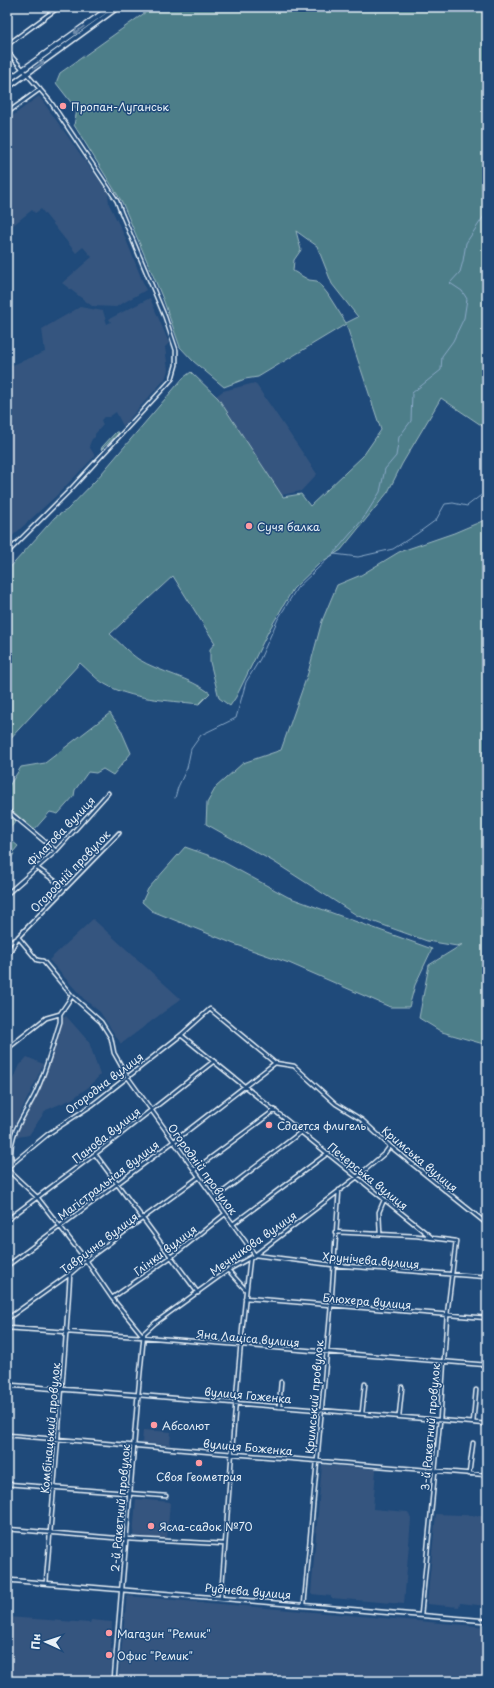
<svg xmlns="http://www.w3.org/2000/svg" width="494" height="1688" viewBox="0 0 494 1688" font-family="'Playpen Sans',sans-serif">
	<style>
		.built { fill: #35557f }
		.green { fill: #4e7e89; stroke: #9bb8c0; fill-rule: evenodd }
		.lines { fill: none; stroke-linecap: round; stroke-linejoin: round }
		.stream { stroke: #8aa9c8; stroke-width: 1 }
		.minor-casing { stroke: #e8f1f8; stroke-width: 5.5 }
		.tertiary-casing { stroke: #e8f1f8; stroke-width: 6 }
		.primary-casing { stroke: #e8f1f8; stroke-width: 7 }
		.minor { stroke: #1f4a7a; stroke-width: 2.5 }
		.tertiary { stroke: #1f4a7a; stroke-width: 3 }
		.primary { stroke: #1f4a7a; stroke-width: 4 }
		.oneway { stroke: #6f8dac }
		.poi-dot { fill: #ff9aa2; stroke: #1f4a7a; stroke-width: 1.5 }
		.labels { text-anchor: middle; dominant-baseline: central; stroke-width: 3; stroke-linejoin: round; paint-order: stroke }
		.poi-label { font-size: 11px; fill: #e8f1f8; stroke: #1f4a7a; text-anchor: start }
		.street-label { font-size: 11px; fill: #e8f1f8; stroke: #1f4a7a }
	</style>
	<rect width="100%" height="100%" fill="#1f4a7a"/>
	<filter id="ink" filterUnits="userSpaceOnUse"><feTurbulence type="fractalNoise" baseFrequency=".025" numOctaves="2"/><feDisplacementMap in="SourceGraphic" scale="8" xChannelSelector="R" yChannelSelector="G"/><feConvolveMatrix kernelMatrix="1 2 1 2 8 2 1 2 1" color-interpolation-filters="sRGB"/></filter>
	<g filter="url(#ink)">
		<path class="built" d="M39,96L108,193L109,204L125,237L146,290L116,307L92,306L62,283L92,257L83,247L76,253L41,209L35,213L32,210L7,230V120Z
			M150,298L169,343L165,347L168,370L165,379L123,426L116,412L109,417H104L101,420L103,425L95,434V437L92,439L89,446L95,456L56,496L7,541V377L12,375L10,366L45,352L42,329L80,307L103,311L107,324L111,322L109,319Z
			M255,383L317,474L301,491L282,495L216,396L223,391Z
			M93,919L181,999L121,1044L100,1012L84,999L49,960Z
			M66,1016L89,1042L100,1075L90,1086L72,1099L46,1110L29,1135L18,1137L15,1135L40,1087L63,1018Z
			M27,1057L43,1064L35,1083L9,1136L7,1135V1086L15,1076L20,1065Z
			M143,1430L171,1432L170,1445L142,1443Z
			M322,1465L376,1469L373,1509L408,1512L411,1519L404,1604L331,1598V1596L311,1594Z
			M136,1499L170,1502L167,1539L133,1536Z
			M436,1514L487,1516V1606L460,1603L459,1607L427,1604Z
			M127,1596L487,1627V1681H118Z
			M7,1617L90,1623L91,1620L112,1622L111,1649H113L110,1681H7Z"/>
		<path class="green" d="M153,7H487V182L483,190L487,194V429L441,398L402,464L388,492L341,550L320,563L293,589L268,632L236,697L230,706L219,698L210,662V649L215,643L173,576L110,634C119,642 128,652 138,659C161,673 189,677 210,693L199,704C167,700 131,700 103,683C95,678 87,669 80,663L7,742V571L55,517L67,510L96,480L183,378L191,372L218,398L283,497L301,494L310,506L363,456L381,430L346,324L258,377L245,379L224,387L193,361L180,347L163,299L122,202L74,125L77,110L56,83L60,73ZM296,231L317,246L332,284L358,317L346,323L327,293L317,281L309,280L293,271L294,260L301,250Z
			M116,432H118V434L101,450L102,447Z
			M487,519V888L481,908L487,891V1045L442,1032L419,1018L429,965L463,944L457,946L427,941L358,916L274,862L206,824L207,803L216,787L243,763L281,750L308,673L322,621L337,585L361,575L399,552L454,533Z
			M110,713L121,730L131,753L113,775L103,769L96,773L88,772L75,790L74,796L58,814L50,812L34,830L7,807V789L21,767L45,763Z
			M7,814L16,821L7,832Z
			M7,837L18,846L13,852L14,854L7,862Z
			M185,847L216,858L288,897L432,949L415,985L409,1007H390L289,963L234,944L152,911L142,902L148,889Z"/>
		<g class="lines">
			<path class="stream" d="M334,554L358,557L393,549L418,533L436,520L445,504L453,503L467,506L480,496L487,493
				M175,798L178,787L187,768L191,749L201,735L236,718L246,682L260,659L278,619L297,588L334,553L363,519L380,492L385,469L396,456L399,437L411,421L412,393L441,370L442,356L453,341L464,318L467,299L462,291L450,283L460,272L463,261L466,243L484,216L487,206"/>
			<defs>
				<path id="minor" d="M7,45L59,7
					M7,51L50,101L117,201L121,212L165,317L176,350V365L172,379L70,490L7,553
					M7,113L40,89
					M7,810L56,851
					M37,868L65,888
					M7,894L56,851L108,793
					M18,937L37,960L43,961L72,996L101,1022L111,1038L114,1053L127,1076L255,1255L250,1259C236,1372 230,1485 221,1598
					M7,944L18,938
					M7,957L18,937L119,833
					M181,1035L431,1237
					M7,1049L46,1018L60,1014
					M390,1146L385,1153L357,1177L255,1255L228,1270L155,1323L144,1333L138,1395L487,1424
					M95,1154L198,1293
					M12,1164C6,1133 26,1116 37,1090C47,1068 53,1044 60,1022V1014L72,996
					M7,1168L48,1134L92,1105L181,1035L210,1009L275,1063L294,1066L336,1104L362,1120L390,1146L487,1224
					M7,1169L37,1197L86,1260L112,1298L143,1336
					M194,1170L275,1110
					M215,1198L301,1132
					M7,1220L95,1154L214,1061
					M233,1224L328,1153
					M335,1232L417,1236L456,1241L447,1315L440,1420L421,1615
					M380,1234L379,1212L384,1200
					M255,1255L333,1265L487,1277
					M7,1266L173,1142L275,1063
					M228,1270L246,1290
					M112,1298L171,1257L225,1214
					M245,1298L487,1318
					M7,1319L70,1274L86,1260L199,1177
					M7,1328L143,1337L487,1365
					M279,1407L281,1382
					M362,1413L365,1384
					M399,1416L402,1387
					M473,1423L476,1390
					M7,1435L487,1475
					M469,1474L473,1443
					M7,1484L166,1496
					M7,1529L127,1539L225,1544
					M46,1583C54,1480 64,1377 70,1274
					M304,1605L331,1306L339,1190"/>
				<path id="tertiary" d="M7,1385L138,1395L114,1681
					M7,1580L487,1621"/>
				<path id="primary" d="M7,81L111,7
					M7,88L118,7"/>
			</defs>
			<use href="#minor" class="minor-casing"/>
			<use href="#tertiary" class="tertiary-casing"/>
			<use href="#primary" class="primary-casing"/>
			<use href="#minor" class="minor"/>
			<use href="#tertiary" class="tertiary"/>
			<use href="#primary" class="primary"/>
		</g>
		<defs><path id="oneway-shaft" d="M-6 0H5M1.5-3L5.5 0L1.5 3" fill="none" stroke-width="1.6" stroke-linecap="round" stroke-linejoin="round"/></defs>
		<g class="oneway">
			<use href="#oneway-shaft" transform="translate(79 30) rotate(144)"/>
			<use href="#oneway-shaft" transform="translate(39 65) rotate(-35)"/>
		</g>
	</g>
	<g class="poi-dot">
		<circle cx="63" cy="106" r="4"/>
		<circle cx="249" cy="526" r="4"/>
		<circle cx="269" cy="1125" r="4"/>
		<circle cx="154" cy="1425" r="4"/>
		<circle cx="199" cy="1463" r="4"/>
		<circle cx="151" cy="1526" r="4"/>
		<circle cx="109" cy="1633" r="4"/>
		<circle cx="109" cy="1655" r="4"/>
	</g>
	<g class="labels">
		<g class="poi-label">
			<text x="71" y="106">Пропан-Луганськ</text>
			<text x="257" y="526">Сучя балка</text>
			<text x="277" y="1125">Сдается флигель</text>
			<text x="162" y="1425">Абсолют</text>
			<text x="199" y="1476" text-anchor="middle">Своя Геометрия</text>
			<text x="159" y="1526">Ясла-садок №70</text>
			<text x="117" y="1633">Магазин "Ремик"</text>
			<text x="117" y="1655">Офис "Ремик"</text>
		</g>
		<g class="street-label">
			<text transform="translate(61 831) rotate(-46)">Філатова вулиця</text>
			<text transform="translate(70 871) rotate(-46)">Огородній провулок</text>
			<text transform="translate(104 1083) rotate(-37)">Огородна вулиця</text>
			<text transform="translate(106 1135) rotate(-38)">Панова вулиця</text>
			<text transform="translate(420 1159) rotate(40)">Кримська вулиця</text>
			<text transform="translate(203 1169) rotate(54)">Огородній провулок</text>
			<text transform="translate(368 1176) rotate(39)">Печерська вулиця</text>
			<text transform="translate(108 1180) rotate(-37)">Магістральная вулиця</text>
			<text transform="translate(99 1243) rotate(-37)">Таврична вулиця</text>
			<text transform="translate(253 1243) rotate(-35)">Мечникова вулиця</text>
			<text transform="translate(165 1250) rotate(-37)">Глінки вулиця</text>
			<text transform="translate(371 1260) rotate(5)">Хрунічева вулиця</text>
			<text transform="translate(367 1301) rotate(5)">Блюхера вулиця</text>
			<text transform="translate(248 1338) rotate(5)">Яна Лаціса вулиця</text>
			<text transform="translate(248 1395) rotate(5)">вулиця Гоженка</text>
			<text transform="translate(314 1397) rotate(-85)">Кримський провулок</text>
			<text transform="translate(430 1427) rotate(-85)">3-й Ракетний провулок</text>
			<text transform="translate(50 1428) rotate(-85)">Комбінацький провулок</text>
			<text transform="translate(248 1447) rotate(5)">вулиця Боженка</text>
			<text transform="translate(120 1508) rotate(-85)">2-й Ракетний провулок</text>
			<text transform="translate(248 1591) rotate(5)">Руднєва вулиця</text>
		</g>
	</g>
	<rect width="494" height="1688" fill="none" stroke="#1f4a7a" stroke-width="24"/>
	<rect x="12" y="12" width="470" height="1664" fill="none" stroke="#e8f1f8" stroke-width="1.5" filter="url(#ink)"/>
	<g transform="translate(46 1642) rotate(273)" stroke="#1f4a7a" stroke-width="3" paint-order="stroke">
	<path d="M0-3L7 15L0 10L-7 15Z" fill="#e8f1f8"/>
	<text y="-6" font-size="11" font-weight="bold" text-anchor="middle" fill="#e8f1f8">Пн</text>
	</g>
</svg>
